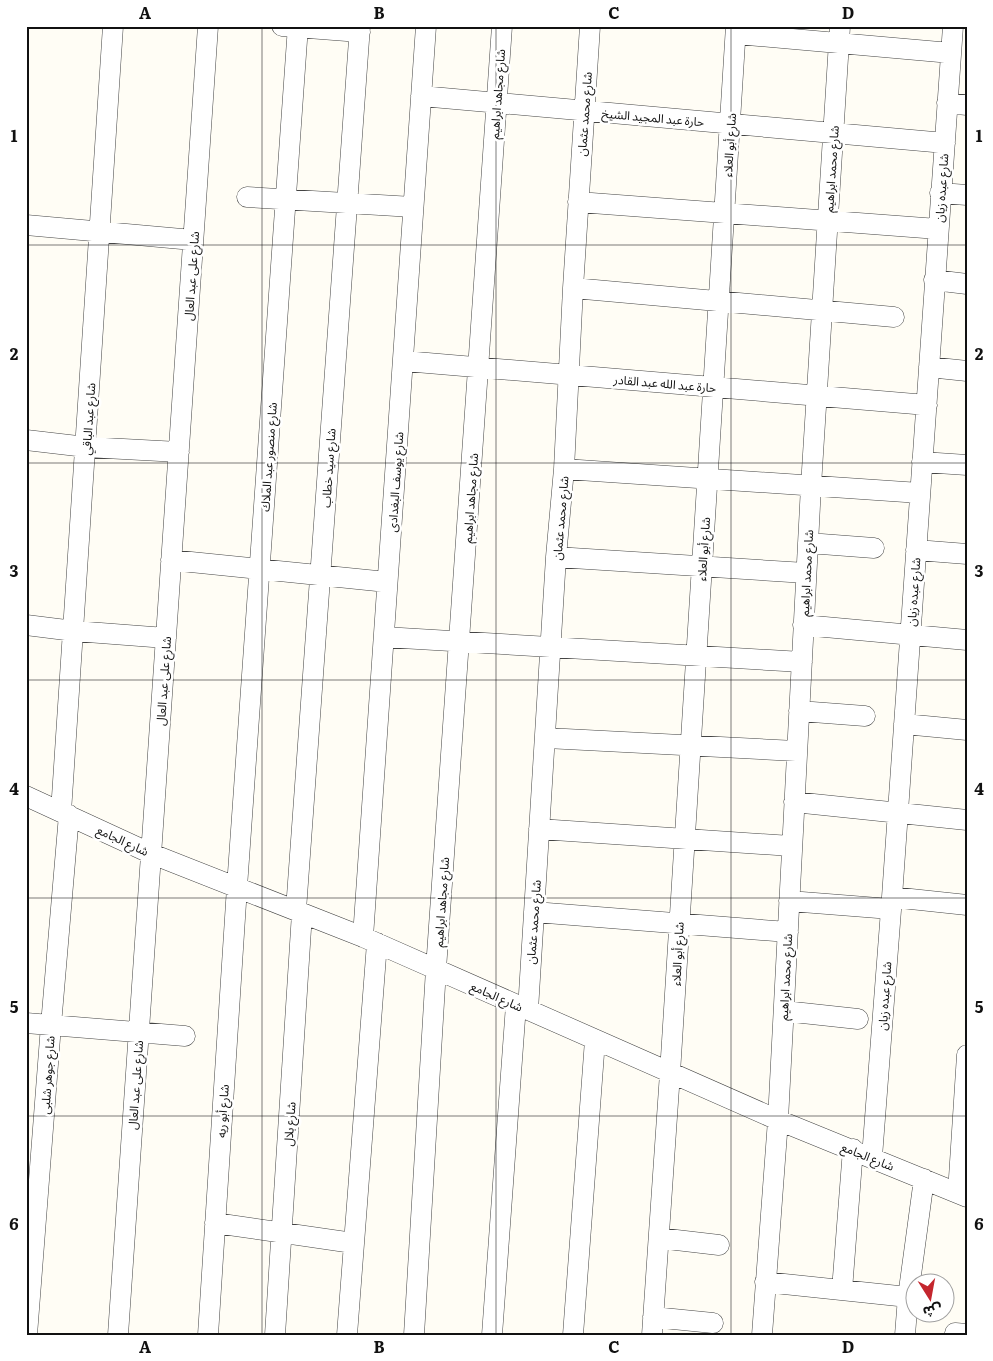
<svg xmlns="http://www.w3.org/2000/svg" width="993" height="1361" viewBox="0 0 993 1361" font-family="Literata,'Noto Sans Arabic',serif">
	<style>
		.lines { fill: none; stroke-linecap: round; stroke-linejoin: round }
		.minor-casing { stroke: #444; stroke-width: 21 }
		.minor { stroke: #fff; stroke-width: 20 }
		.grid { fill: none; stroke: #111; stroke-width: 1; stroke-opacity: 0.55 }
		.labels { text-anchor: middle; dominant-baseline: central; stroke-width: 5; stroke-linejoin: round; paint-order: stroke }
		.street-label { font-size: 12px; fill: #111; stroke: #fff }
		.neatline { fill: none; stroke: #111; stroke-width: 2 }
		.grid-label { font-size: 16px; text-anchor: middle; font-weight: bold; fill: #111 }
	</style>
	<rect width="100%" height="100%" fill="#fffdf5"/>
	<g class="lines">
		<defs>
			<path id="minor" d="M282,26L360,32
				M736,34L951,53
				M421,96L945,143
				M947,103L967,105
				M940,193L967,195
				M247,197L413,207
				M578,202L938,229
				M26,225L193,240
				M934,280L967,284
				M573,288L894,317
				M404,361L927,405
				M929,367L967,371
				M26,440L86,447L179,452
				M922,462L967,465
				M564,469L920,493
				M808,543L874,548
				M916,550L967,554
				M556,557L806,573
				M171,560L387,582
				M26,625L74,631L166,638
				M803,625L967,640
				M384,637L802,662
				M799,711L865,716
				M904,724L967,730
				M546,738L796,751
				M26,796L152,854L363,937L778,1120L967,1197
				M794,802L967,820
				M61,812L113,26
				M539,829L791,846
				M892,897L967,905
				M789,901L891,909
				M296,910L360,26
				M534,912L788,932
				M363,937L426,26
				M528,1010L556,557L564,469L573,288L590,26
				M784,1011L858,1019
				M26,1023L185,1036
				M872,1157L892,897L953,26
				M958,1193L967,1055
				M215,1223L353,1243
				M659,1238L719,1245
				M765,1282L908,1297
				M842,1290L853,1149
				M653,1317L713,1323
				M955,1333L967,1334
				M27,1335L51,1025L69,815
				M118,1335L208,26
				M208,1335L237,887L298,26
				M275,1335L302,913
				M347,1335L377,943
				M414,1335L436,969L502,26
				M492,1335L516,1005
				M573,1335L595,1040
				M652,1335L670,1073L736,26
				M762,1335L778,1120L811,486L840,26
				M905,1335L908,1297L924,1179"/>
		</defs>
		<use href="#minor" class="minor-casing"/>
		<use href="#minor" class="minor"/>
	</g>
	<path class="grid" d="M262,26V1335M496,26V1335M731,26V1335M26,245H967M26,463H967M26,680H967M26,898H967M26,1116H967"/>
	<g class="labels">
		<g class="street-label">
			<text transform="translate(497 94) rotate(-86)">شارع مجاهد ابراهيم</text>
			<text transform="translate(584 114) rotate(-86)">شارع محمد عثمان</text>
			<text transform="translate(653 117) rotate(5)">حارة عبد المجيد الشيخ</text>
			<text transform="translate(729 145) rotate(-86)">شارع أبو العلاء</text>
			<text transform="translate(831 169) rotate(-86)">شارع محمد ابراهيم</text>
			<text transform="translate(941 188) rotate(-86)">شارع عبده زيان</text>
			<text transform="translate(191 276) rotate(-86)">شارع على عبد العال</text>
			<text transform="translate(665 383) rotate(5)">حارة عبد الله عبد القادر</text>
			<text transform="translate(88 419) rotate(-86)">شارع عبد الباقي</text>
			<text transform="translate(268 457) rotate(-86)">شارع منصور عبد الملاك</text>
			<text transform="translate(328 468) rotate(-86)">شارع سيد خطاب</text>
			<text transform="translate(395 482) rotate(-86)">شارع يوسف البغدادى</text>
			<text transform="translate(470 498) rotate(-86)">شارع مجاهد ابراهيم</text>
			<text transform="translate(560 518) rotate(-85)">شارع محمد عثمان</text>
			<text transform="translate(703 549) rotate(-86)">شارع أبو العلاء</text>
			<text transform="translate(806 573) rotate(-87)">شارع محمد ابراهيم</text>
			<text transform="translate(913 592) rotate(-86)">شارع عبده زيان</text>
			<text transform="translate(163 681) rotate(-86)">شارع على عبد العال</text>
			<text transform="translate(123 840) rotate(25)">شارع الجامع</text>
			<text transform="translate(441 902) rotate(-86)">شارع مجاهد ابراهيم</text>
			<text transform="translate(533 922) rotate(-86)">شارع محمد عثمان</text>
			<text transform="translate(677 954) rotate(-87)">شارع أبو العلاء</text>
			<text transform="translate(785 977) rotate(-87)">شارع محمد ابراهيم</text>
			<text transform="translate(497 996) rotate(24)">شارع الجامع</text>
			<text transform="translate(884 996) rotate(-86)">شارع عبده زيان</text>
			<text transform="translate(47 1075) rotate(-86)">شارع جوهر شلبى</text>
			<text transform="translate(135 1085) rotate(-86)">شارع على عبد العال</text>
			<text transform="translate(222 1111) rotate(-86)">شارع أبو ريه</text>
			<text transform="translate(289 1124) rotate(-86)">شارع بلال</text>
			<text transform="translate(868 1156) rotate(22)">شارع الجامع</text>
		</g>
	</g>
	<rect width="993" height="1361" fill="none" stroke="#ffffff" stroke-width="55"/>
	<g transform="translate(930 1298) rotate(169)"><circle r="24" fill="#ffffff" stroke="#a0a0a0"/>
	<path d="M0-4L9 19L0 12L-9 19Z" fill="#c4262e"/>
	<text y="-8" font-size="14" font-weight="bold" text-anchor="middle" fill="#111111">ش</text>
	</g>
	<rect x="28" y="28" width="938" height="1306" class="neatline"/>
	<g class="grid-label">
		<text x="145" y="19">A</text>
		<text x="379" y="19">B</text>
		<text x="614" y="19">C</text>
		<text x="848" y="19">D</text>
		<text x="14" y="142">1</text>
		<text x="979" y="142">1</text>
		<text x="14" y="360">2</text>
		<text x="979" y="360">2</text>
		<text x="14" y="577">3</text>
		<text x="979" y="577">3</text>
		<text x="14" y="795">4</text>
		<text x="979" y="795">4</text>
		<text x="14" y="1013">5</text>
		<text x="979" y="1013">5</text>
		<text x="14" y="1230">6</text>
		<text x="979" y="1230">6</text>
		<text x="145" y="1353">A</text>
		<text x="379" y="1353">B</text>
		<text x="614" y="1353">C</text>
		<text x="848" y="1353">D</text>
	</g>
</svg>
